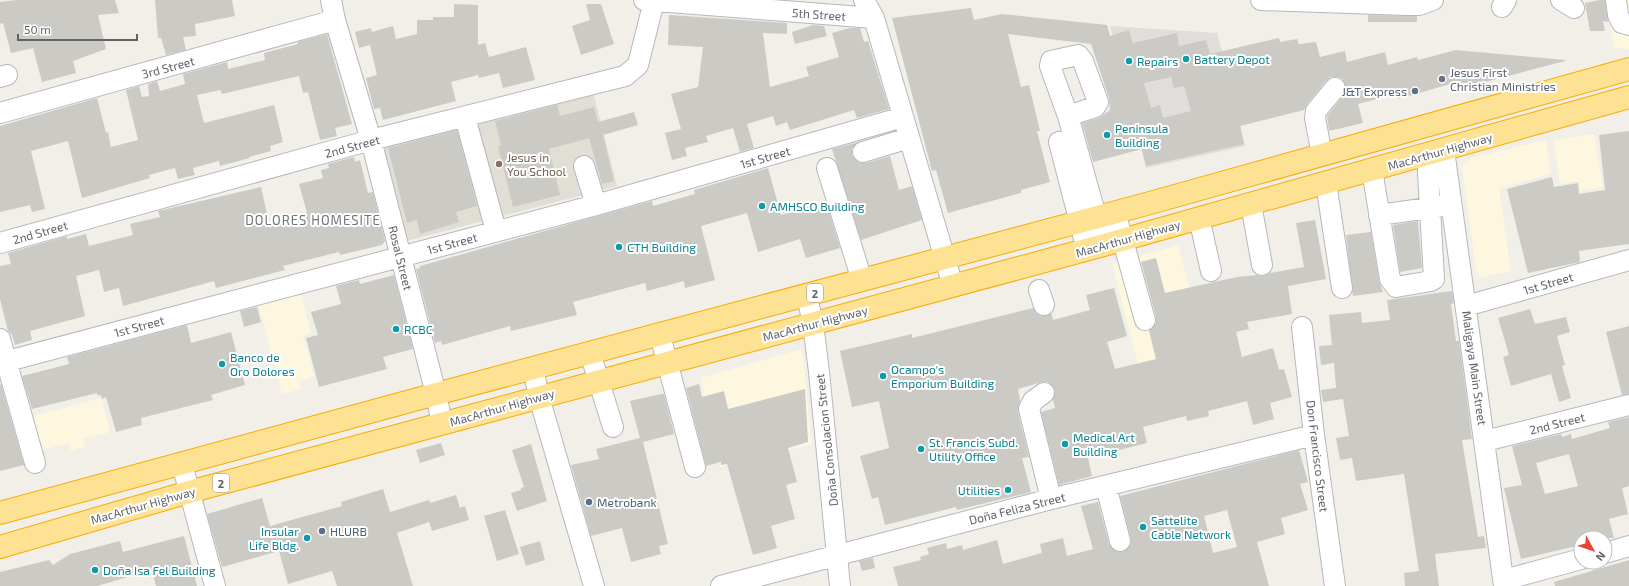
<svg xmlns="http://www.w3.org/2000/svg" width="1629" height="586" viewBox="0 0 1629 586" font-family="'Exo 2',sans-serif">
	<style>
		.commercial { fill: #fef7e0 }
		.industrial { fill: #e0deda }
		.education { fill: #e1ded6 }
		.building { fill: #cccac5; fill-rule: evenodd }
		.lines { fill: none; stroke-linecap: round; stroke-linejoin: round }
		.minor-casing { stroke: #b5b8bc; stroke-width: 22 }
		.highway-casing { stroke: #f9ab00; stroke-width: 24 }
		.minor { stroke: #fff; stroke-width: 20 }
		.highway { stroke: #fde293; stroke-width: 22 }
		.culture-dot { fill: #0f9aa8; stroke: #fff; stroke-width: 1.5 }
		.worship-dot { fill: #6b7280; stroke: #fff; stroke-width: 1.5 }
		.service-dot { fill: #5c6f8a; stroke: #fff; stroke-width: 1.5 }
		.education-dot { fill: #8d6e63; stroke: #fff; stroke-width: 1.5 }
		.labels { text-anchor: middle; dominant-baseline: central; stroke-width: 4; stroke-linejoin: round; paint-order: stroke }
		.shield { fill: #fff; stroke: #8f9295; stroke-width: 1 }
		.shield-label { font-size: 11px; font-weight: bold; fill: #5f6368 }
		.street-label { font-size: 12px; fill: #5f6368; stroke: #fff }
		.culture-label { font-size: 12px; fill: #0d838f; stroke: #fff; text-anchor: start }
		.worship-label { font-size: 12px; fill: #5b616d; stroke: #fff; text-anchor: start }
		.service-label { font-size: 12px; fill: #4e5e75; stroke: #fff; text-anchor: start }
		.education-label { font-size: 12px; fill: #785e54; stroke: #fff; text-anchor: start }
		.neighbourhood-label { font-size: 13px; letter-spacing: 1px; fill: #70757a; stroke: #fff }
	</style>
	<rect width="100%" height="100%" fill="#f1efe8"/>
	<path class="commercial" d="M1605,0H1629V49L1614,48Z
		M1594,134L1603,187L1580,191L1579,181L1560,184L1553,140Z
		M1546,140L1551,174L1499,188L1511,271L1479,278L1476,270L1462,166L1471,158Z
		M1178,245L1206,350L1139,368L1112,264Z
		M300,290L311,333L303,336L314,376L299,381L301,389L282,394L258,302Z
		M802,349L812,444L720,467L700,378Z
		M101,398L110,432L83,439L85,447L71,451L68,443L42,450L33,416Z"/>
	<path class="industrial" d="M1110,26L1217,33L1229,76L1245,146L1146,168Z"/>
	<path class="education" d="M592,88L617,186L406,241L381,143Z"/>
	<path class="building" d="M16,0H115L119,13L98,15L106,49L73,61L76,73L42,82L33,48L11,53L3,23L0,24V2Z
		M155,0H232L235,16L195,24L196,36L183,37L186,50L166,55L161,38H158Z
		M1600,0H1605L1608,22L1603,21L1605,31H1590L1585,3Z
		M454,4L478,5V45L485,43L489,57L526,47L535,80L503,88L499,73L479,78L478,75L451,82L456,101L383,120L380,108L374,109L366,78L377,75L370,45L359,48L355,32L371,28L372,32L393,26L396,39L417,34V20H433V17H454Z
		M586,4H601L614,44L581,55L572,26L590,20Z
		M971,8L974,20L1002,14L1107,25L1110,36L1129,30L1133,43L1177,33L1179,46L1206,40L1210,54L1279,38L1280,42L1297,39L1299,44L1316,42L1320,57L1345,51L1347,62L1385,52L1388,65L1417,57L1418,60L1456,50L1565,60V61L1463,88L1461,81L1398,99L1397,94L1358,104L1363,123L1329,131L1327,116L1344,95L1346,90L1343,79L1337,77H1331L1326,81L1307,104L1304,110L1240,126L1244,144L1146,166L1142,149L1093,162L1082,123L1099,118L1110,110L1109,98L1091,44L1008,34L1021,87L1029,85L1040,131H1037L1050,182L1021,190V193L948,213L936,170L932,171L892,18ZM1171,77L1174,88L1184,86L1191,111L1163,118L1160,105L1151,108L1144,83Z
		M669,15L787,23V34L763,33L770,87L809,76L806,67L839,57L832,33L850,28H860L864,42L868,41L889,109L857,118L854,110L790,130L787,122L776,126L773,116L747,124L754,148L740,152L733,128L706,136L708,142L685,148L687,156L672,160L665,133L681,129L671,94L698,87L703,47L668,45Z
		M1368,15L1417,16V22H1368Z
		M813,25L824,26L827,36L795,44L792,32Z
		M327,34L352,124L335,128L337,136L320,140L308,92L303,93L299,76L222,94L220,90L197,95L204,123L274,105L283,142L270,146L271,151L249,157L250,158L220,166L219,161L193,168L195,175L178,179L175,168L149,175L150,178L82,198L68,141L31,151L45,209L32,212L30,205L0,212V126L97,98L106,133L108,132L111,147L138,140L126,90L139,86L142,97L149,96L148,84L157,81L160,91L185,84L183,74L227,62L228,69L265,60L264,53L298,44L297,42Z
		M557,105L560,116L594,107L598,122L634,112L638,125L603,135L614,181L602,184L589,138L549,149L560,195L513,207L498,146L501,145L495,121Z
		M457,130L477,206L456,212L459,222L420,234L417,220L407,223L388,148Z
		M1629,131V244L1579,251L1580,262L1528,273L1507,189L1552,177L1554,187L1578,183L1579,194L1605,190L1599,135Z
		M858,142L852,149V155L855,160L860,163H866L890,156L899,190L912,186L922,220L861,240L832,149Z
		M354,157L355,162L360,160L368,193L373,192L385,241L382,245L340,255L339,252L283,266L285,270L216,288L214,281L123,306L119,288L104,292L99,270L76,276L85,316L30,331L32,340L15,345L12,335L8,331L0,299V266L11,264L8,253L67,236V239L86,234L89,246L133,235L130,224L160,217L158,211L261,187L269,223L307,213L299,184L323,178L321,170L329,168L328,164Z
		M768,168L781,215L826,202L840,248L806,258L800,239L758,252L747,213L701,226L715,280L685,288L684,281L647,291L645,283L573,302L577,315L511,331L510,326L442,345L441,341L435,343L416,269L420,268V266L652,201L653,206L695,194L694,190Z
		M1315,220L1326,279L1288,286L1292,314L1247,322L1249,329L1236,332L1242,357L1273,348L1279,370L1284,369L1292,397L1270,403L1274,419L1253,425L1247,401L1208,411L1209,416L1187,421L1186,416L1143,427L1147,443L1088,458L1092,476L1059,485L1041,412L1055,408L1053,400L1055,391L1048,382H1042L1018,389L1020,400L1018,412L1029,457L1022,458L1031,492L957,510L956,507L885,525L878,497L872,499L860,456L889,448L879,401L852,407L840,351L912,334V338L1033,308L1036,313L1041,316L1051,313L1053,320L1090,310L1086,295L1114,288L1127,336L1107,342L1115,369L1156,359L1149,331L1156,323V317L1141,262L1156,258L1165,293L1237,277L1257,275L1264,276L1270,273L1304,267L1296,223Z
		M1418,221L1422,268L1400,272L1393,225Z
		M1371,232L1379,281L1383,292L1353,296L1346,235Z
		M394,275L413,349L383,357L387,369L319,387L306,338L318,335L311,312L341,304L336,286L359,280L360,284Z
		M1452,291L1454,303L1451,304L1456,341H1459L1472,439L1462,440L1478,537L1484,536L1486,548L1435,554L1439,586H1405L1404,573L1419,571L1404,474L1356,481L1352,458L1340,460L1336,438L1349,436L1343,399L1323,402L1321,390L1336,388L1334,363L1321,365L1319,346L1332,345L1329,315L1361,312L1362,323L1390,320L1387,300Z
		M257,307L261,322L244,327L240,311Z
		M1530,309L1535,324L1566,317L1570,332L1557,336L1565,365L1562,366L1571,398L1559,402L1551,374L1511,386L1503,357L1509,355L1498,318Z
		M187,325L191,343L231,332L245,385L211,395L213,400L141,418L142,425L116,432L106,397L102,399L101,395L98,396L97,393L32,409L22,376L69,364L67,357Z
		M1629,326V394L1622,395L1606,332Z
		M1,384L24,465L0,471V385Z
		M699,384L702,397L724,391L728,409L805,389L808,442L788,448L797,482L786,485L795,519L771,526L777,548L753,555L727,464L721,465V462L706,466L686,388Z
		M661,394H664L674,434L643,442L668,544L659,546L661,554L631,562L622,528L591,536L571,465L599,459L596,449L640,438L630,401Z
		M1629,417V486L1622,488L1628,514L1609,519L1614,538H1581V545L1521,559L1504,488L1522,485L1512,446L1561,434L1562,437L1571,434L1572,439L1610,428L1608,422ZM1569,454L1578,486L1545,494L1536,463Z
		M441,443L445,455L420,463L416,450Z
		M531,444L547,501L517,511L511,493L521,490V488L524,487L512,450Z
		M1299,450L1308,482L1300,484L1308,510L1281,518L1285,534L1257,542L1269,586H898L893,567L921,560L920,557L929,554L927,548L946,543L947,549L962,545L963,550L997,540L1003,564L1042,553L1040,544L1063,538L1067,556L1093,549L1081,506L1098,502L1109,544L1117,552H1123L1131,544V539L1120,496ZM1227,510L1237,547L1213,553L1204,516Z
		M383,489L390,512L429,500L430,503L456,495L460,508L465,506L469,520L432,531L429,522L397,533L413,586H337L332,571L288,584L279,551L222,567L207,514L262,498L270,526L342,506L341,502Z
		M505,510L519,554L497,561L484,516Z
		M184,536L197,586H156L152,570L97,586H0V572L49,560L53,565L70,554L120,541L123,552Z
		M540,541L545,560L526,566L520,547Z
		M873,558L875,568L862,571L859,561Z
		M1629,560V586H1555L1554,582Z"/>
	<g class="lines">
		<defs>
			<path id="minor" d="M331,0L335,20L371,140L436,394L442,424
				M644,0L874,18
				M864,0L874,18L953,286
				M1261,0L1408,5H1419L1433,0
				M1561,0L1574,8
				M1616,0L1618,15L1622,23L1629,25
				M1502,7L1506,0
				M0,77L7,75
				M0,113L335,20
				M1068,116L1095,107L1098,102L1083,61L1078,55L1051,61L1050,66L1068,116L1104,245
				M465,117L496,231
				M1059,142L1087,250
				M1444,150L1504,586
				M863,152L909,138
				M1322,155L1315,118L1316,111L1335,88
				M584,166L596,205
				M827,168L862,280
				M1372,170L1390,279L1396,287L1431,281L1434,279L1427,155
				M1326,183L1342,288
				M1251,204L1262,265
				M1115,212L1145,320
				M1379,215L1443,206
				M1199,218L1211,271
				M0,243L371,140L625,76L638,65L654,1
				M1039,290L1044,305
				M807,296L813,324L819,372L840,586
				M1466,306L1629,260
				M1302,327L1314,435L1335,586
				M660,335L695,467
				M0,339L35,463
				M590,353L613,427
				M0,363L596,205L903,117
				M533,368L539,397L594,586
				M1044,393L1033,401L1029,409L1051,499
				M1485,441L1629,405
				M182,464L215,586
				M1106,486L1120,541
				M1605,553L1629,546
				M1504,580L1581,559
				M721,586L1051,499L1314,435"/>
			<path id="highway" d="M0,513L436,394L1150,203L1629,69
				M0,547L189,492L1104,245L1629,97"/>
		</defs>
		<use href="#minor" class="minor-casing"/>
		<use href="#highway" class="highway-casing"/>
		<use href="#minor" class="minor"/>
		<use href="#highway" class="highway"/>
	</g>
	<g class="culture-dot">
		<circle cx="1186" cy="59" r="4"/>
		<circle cx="1129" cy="61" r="4"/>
		<circle cx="1107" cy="135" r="4"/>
		<circle cx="762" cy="206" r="4"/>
		<circle cx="619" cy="247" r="4"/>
		<circle cx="396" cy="329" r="4"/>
		<circle cx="222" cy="364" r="4"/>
		<circle cx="883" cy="376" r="4"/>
		<circle cx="1065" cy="444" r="4"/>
		<circle cx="921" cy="449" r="4"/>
		<circle cx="1008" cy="490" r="4"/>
		<circle cx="1143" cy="527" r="4"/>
		<circle cx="307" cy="538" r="4"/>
		<circle cx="95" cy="570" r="4"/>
	</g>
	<circle class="worship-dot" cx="1442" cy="79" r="4"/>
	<g class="service-dot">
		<circle cx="1415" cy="91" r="4"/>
		<circle cx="589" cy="502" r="4"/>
		<circle cx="322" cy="531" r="4"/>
	</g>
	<circle class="education-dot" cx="499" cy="164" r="4"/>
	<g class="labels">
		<g class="shield">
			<rect x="807" y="284" width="16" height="18" rx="3"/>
			<rect x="213" y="474" width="16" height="18" rx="3"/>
		</g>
		<g class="shield-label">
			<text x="815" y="293">2</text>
			<text x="221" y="483">2</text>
		</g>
		<g class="street-label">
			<text transform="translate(819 14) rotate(4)">5th Street</text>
			<text transform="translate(168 67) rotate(-15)">3rd Street</text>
			<text transform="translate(352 146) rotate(-15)">2nd Street</text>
			<text transform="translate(1440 151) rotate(-16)">MacArthur Highway</text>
			<text transform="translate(765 157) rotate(-16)">1st Street</text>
			<text transform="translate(40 232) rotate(-16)">2nd Street</text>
			<text transform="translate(1128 238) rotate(-16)">MacArthur Highway</text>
			<text transform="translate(452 243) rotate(-15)">1st Street</text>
			<text transform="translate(401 258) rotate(76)">Rosal Street</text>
			<text transform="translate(1548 283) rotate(-16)">1st Street</text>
			<text transform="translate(815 323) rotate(-15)">MacArthur Highway</text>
			<text transform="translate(139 326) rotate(-15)">1st Street</text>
			<text transform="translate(1475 368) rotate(82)">Maligaya Main Street</text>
			<text transform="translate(502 407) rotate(-16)">MacArthur Highway</text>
			<text transform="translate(1557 423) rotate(-14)">2nd Street</text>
			<text transform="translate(826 440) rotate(-96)">Doña Consolacion Street</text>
			<text transform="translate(1318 456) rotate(83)">Don Francisco Street</text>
			<text transform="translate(143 505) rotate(-16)">MacArthur Highway</text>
			<text transform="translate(1017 508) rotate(-14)">Doña Feliza Street</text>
		</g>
		<g class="culture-label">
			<text x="1194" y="59">Battery Depot</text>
			<text x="1137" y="61">Repairs</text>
			<text x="1115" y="128">Peninsula<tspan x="1115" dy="14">Building</tspan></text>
			<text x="770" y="206">AMHSCO Building</text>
			<text x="627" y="247">CTH Building</text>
			<text x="404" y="329">RCBC</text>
			<text x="230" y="357">Banco de<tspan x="230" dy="14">Oro Dolores</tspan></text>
			<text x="891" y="369">Ocampo's<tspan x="891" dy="14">Emporium Building</tspan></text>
			<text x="1073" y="437">Medical Art<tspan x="1073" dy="14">Building</tspan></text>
			<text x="929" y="442">St. Francis Subd.<tspan x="929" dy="14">Utility Office</tspan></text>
			<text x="1000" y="490" text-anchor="end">Utilities</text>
			<text x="1151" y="520">Sattelite<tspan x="1151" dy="14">Cable Network</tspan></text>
			<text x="299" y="531" text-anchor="end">Insular<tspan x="299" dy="14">Life Bldg.</tspan></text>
			<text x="103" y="570">Doña Isa Fel Building</text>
		</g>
		<g class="worship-label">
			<text x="1450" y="72">Jesus First<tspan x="1450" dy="14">Christian Ministries</tspan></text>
		</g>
		<g class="service-label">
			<text x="1407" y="91" text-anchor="end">J&amp;T Express</text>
			<text x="597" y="502">Metrobank</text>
			<text x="330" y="531">HLURB</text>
		</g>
		<g class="education-label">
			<text x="507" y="157">Jesus in<tspan x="507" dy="14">You School</tspan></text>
		</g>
		<g class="neighbourhood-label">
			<text x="313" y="220">DOLORES HOMESITE</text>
		</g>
	</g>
	<g transform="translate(1593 550) rotate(130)"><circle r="19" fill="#ffffff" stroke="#bfc1c3"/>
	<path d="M0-3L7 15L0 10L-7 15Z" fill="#ea4335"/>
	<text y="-6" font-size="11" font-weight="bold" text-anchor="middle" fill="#5f6368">N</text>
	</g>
	<path d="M18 34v6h119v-6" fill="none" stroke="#5f6368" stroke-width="2"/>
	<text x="24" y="34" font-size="12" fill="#5f6368" stroke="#ffffff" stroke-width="3" paint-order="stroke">50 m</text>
</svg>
